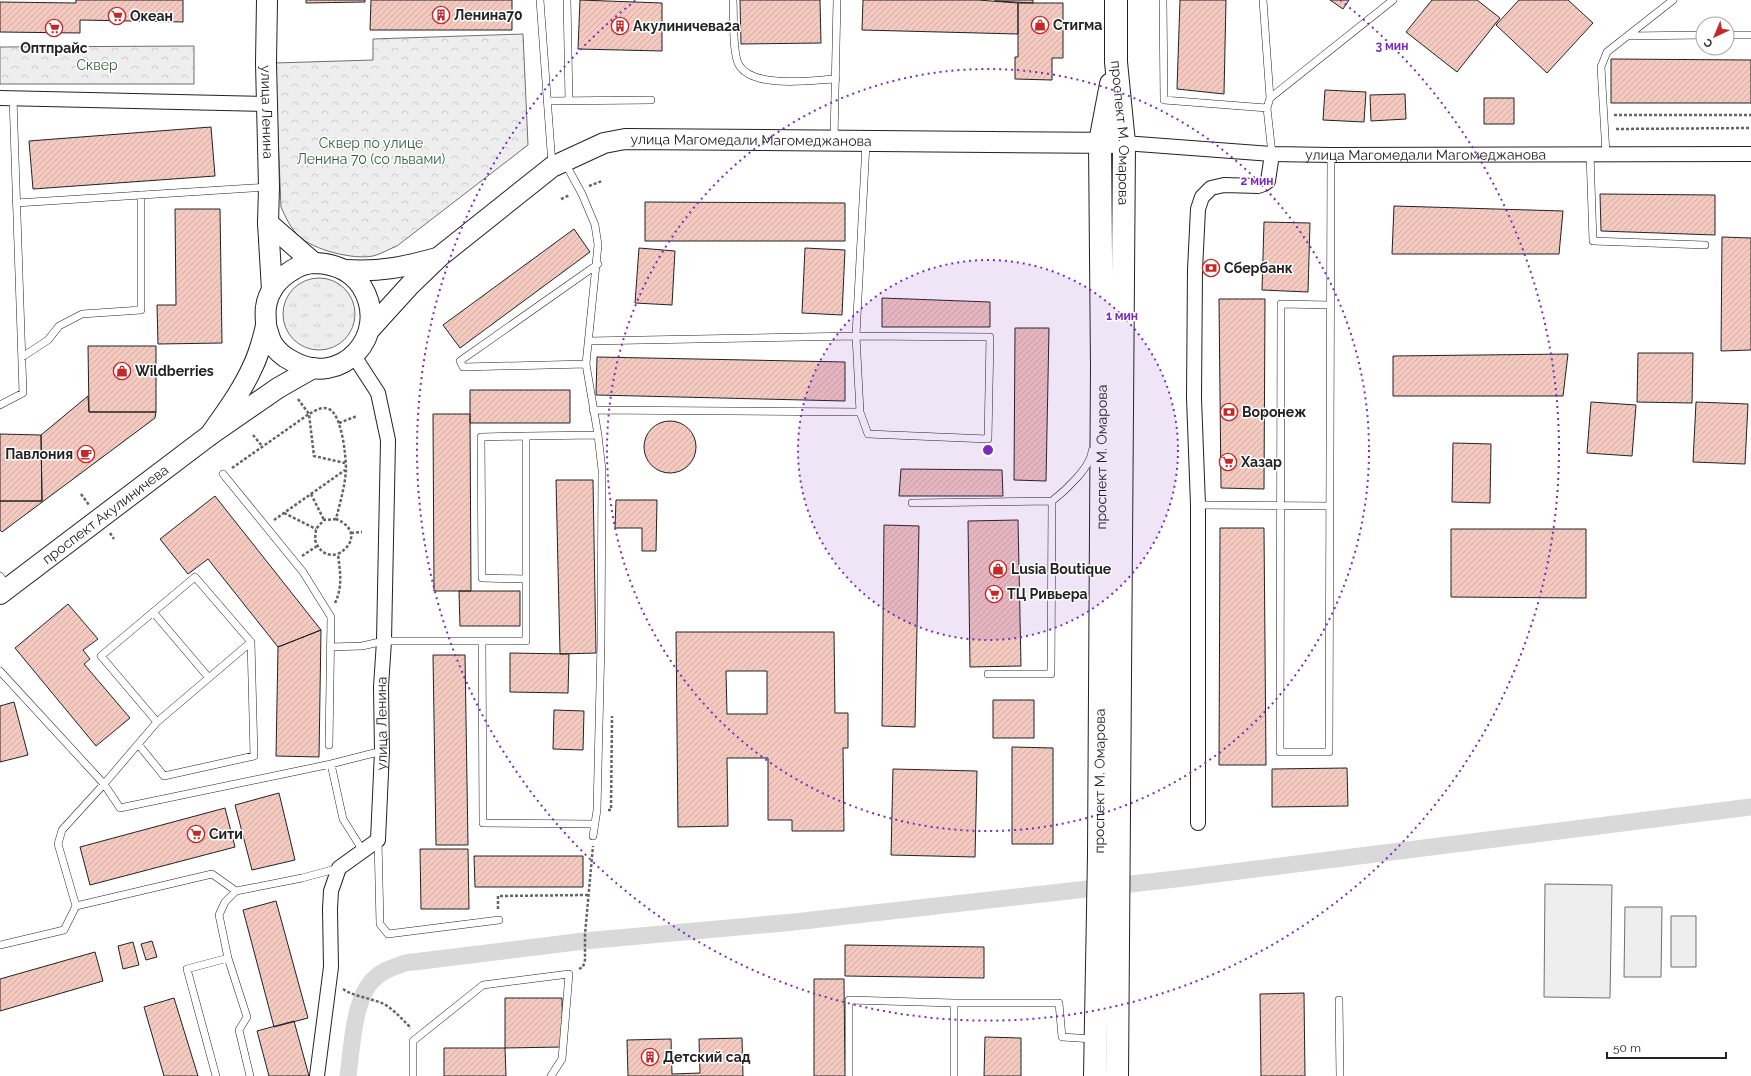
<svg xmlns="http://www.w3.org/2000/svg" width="1751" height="1076" viewBox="0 0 1751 1076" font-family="Raleway,sans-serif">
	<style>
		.grass { fill: url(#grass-tufts); stroke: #6f6f6f }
		.park { fill: url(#park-crowns); stroke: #6f6f6f }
		.garden { fill: #eee; stroke: #6f6f6f }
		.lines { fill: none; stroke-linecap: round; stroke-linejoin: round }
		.canal { stroke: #d9d9d9; stroke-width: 17 }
		.building { fill: url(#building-hatch); stroke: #222; fill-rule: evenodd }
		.lane-casing { stroke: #222; stroke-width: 8 }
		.street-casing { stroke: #222; stroke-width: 16 }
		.secondary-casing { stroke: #222; stroke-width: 22 }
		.primary-casing { stroke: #222; stroke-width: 24 }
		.path { stroke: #646464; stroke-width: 2.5; stroke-dasharray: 3 2; stroke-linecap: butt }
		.lane { stroke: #fff; stroke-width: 7 }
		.street { stroke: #fff; stroke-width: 14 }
		.secondary { stroke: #fff; stroke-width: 20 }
		.primary { stroke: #fff; stroke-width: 22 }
		.ring { fill: none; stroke: #7b2cbf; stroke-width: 2; stroke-dasharray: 2 4 }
		.labels { text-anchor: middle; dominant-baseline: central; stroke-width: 3; stroke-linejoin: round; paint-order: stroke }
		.poi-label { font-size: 14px; font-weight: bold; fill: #222; stroke: #fff; text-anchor: start }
		.park-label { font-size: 14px; fill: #2f5e38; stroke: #fff }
		.street-label { font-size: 14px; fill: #222; stroke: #fff }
		.centre { fill: #7b2cbf; stroke: #fff; stroke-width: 2 }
		.ring-label { font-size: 12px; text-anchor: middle; font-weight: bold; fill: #7b2cbf; stroke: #fff; stroke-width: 3; stroke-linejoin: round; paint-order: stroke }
	</style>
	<defs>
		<pattern id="grass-tufts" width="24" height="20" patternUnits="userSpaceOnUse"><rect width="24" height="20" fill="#eee"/><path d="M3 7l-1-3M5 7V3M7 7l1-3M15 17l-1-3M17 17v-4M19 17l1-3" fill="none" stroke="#ccc"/></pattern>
		<pattern id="park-crowns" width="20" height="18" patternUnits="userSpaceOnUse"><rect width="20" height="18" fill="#eee"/><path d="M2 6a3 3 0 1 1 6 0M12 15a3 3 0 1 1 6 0" fill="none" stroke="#ccc"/></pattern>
		<pattern id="building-hatch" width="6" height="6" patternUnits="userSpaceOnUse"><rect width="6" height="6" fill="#f3c9c0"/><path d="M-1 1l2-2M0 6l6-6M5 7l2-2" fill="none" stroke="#d0aca5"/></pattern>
	</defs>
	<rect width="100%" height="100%" fill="#fff"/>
	<path class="grass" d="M283 314a36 36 0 1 1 72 0a36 36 0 1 1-72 0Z"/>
	<path class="park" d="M523,34L528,145L397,246C389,249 381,254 373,256C354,260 313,250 299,236C291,229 286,218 281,207L275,63L373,60V39Z
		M194,46V84H0V47Z"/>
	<path class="garden" d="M1545,884L1612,885L1610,998L1544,997Z
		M1625,907H1662L1661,977H1624Z
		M1671,916H1696V967H1671Z"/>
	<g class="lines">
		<path class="canal" d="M348,1076C352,1049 353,997 375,978C383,970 394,967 405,963L584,941L794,922L1184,878L1751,807"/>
	</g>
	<path class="building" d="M76,0H183V22L80,20V33L0,32V2L76,3Z
		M306,0H365V2L306,3Z
		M371,0H512V30H370Z
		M580,0L662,3V51L578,49Z
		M740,0H820L821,43L741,44Z
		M863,0H978L1018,3V34L862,30Z
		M1033,0V3L995,1V0Z
		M1180,0H1226L1224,94L1177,89Z
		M1330,0H1349L1343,9Z
		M1432,0H1477L1500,18L1457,72L1406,32Z
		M1519,0H1568L1593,23L1547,73L1496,25Z
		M1018,3H1063V58H1052V80L1015,79V57H1018Z
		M1611,59L1751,60V103H1611Z
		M1325,90L1366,92L1364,122L1323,120Z
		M1405,94L1406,119L1371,121L1370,95Z
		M1484,98H1514V124H1484Z
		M211,127L215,176L33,189L29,141Z
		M1600,194L1715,195V235L1601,231Z
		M645,202L845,203V241H645Z
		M1394,206L1563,211L1559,254H1392Z
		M175,209H220L222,343L158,344L157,305H176Z
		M1264,222L1310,223L1308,292L1262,290Z
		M574,229L590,252L460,348L443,325Z
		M1722,237L1751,238V350L1721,351Z
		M639,248L675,251L672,305L635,303Z
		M805,248L845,250L842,315L802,313Z
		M882,298L990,302V327H882Z
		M1219,299H1265L1264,489L1221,488Z
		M1015,328H1049L1046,481L1014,480Z
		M88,346H156V412H89Z
		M1638,353H1693L1692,403L1637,402Z
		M1568,354L1563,396H1393V356Z
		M597,357L845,362V401L596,395Z
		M470,390H570V423H470Z
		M88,396L89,412H156L155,418L2,532L0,530V501H42L41,435Z
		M1591,402L1636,405L1632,456L1587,453Z
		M1696,402L1748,404L1745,464L1693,462Z
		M433,414H470L471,591H434Z
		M644 447a26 26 0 1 1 52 0a26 26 0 1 1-52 0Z
		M0,434L41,435L42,501H0Z
		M1453,443L1491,444L1490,503L1452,502Z
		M901,469L1002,470L1003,496H899Z
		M556,480H593L596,653L560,654Z
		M215,496L321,630L278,647L208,559L188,574L160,539Z
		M616,500H657L656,551H642V528H615Z
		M1018,520L1021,666L970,667L968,521Z
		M884,525L919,526L915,727L882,726Z
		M1220,528H1264L1266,765H1219Z
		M1451,529H1586V598L1451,597Z
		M459,591H520V626H460Z
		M68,604L98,639L83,650L90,659L84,664L130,718L96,746L15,648Z
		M321,630L319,757L276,756L278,647Z
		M676,632H834L835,713H848V748H843L844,831H792V820H768V758H727L728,826L678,827ZM726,671H767V714H727Z
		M510,653L569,654L568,693L510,692Z
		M433,655H465L468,845H436Z
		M993,700H1034V738H993Z
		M14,702L28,755L0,762V706Z
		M554,710L584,711L583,750L553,749Z
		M1012,747L1053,748V844H1012Z
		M1347,768L1348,806L1272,807V769Z
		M893,769L977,771L975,857L891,855Z
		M279,793L295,860L252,870L235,805Z
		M225,808L235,847L90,885L80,847Z
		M420,849H468L469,909H421Z
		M474,856H583V887H475Z
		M276,901L308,1018L274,1027L243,910Z
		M152,941L157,957L146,960L141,944Z
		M133,942L139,965L123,969L118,946Z
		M845,945L984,947V978L845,976Z
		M95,952L103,981L0,1011V979Z
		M814,979H844L845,1076H814Z
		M1304,993L1305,1076H1261L1260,994Z
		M174,998L198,1076H164L144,1007Z
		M505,998H562L563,1047L505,1048Z
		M294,1021L309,1076H269L257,1031Z
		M985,1037L1021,1038V1076H984Z
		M742,1038L743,1076H628L627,1040L671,1039L672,1074L700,1073L699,1039Z
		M444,1048H505L506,1076H444Z"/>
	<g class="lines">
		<defs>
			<path id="lane" d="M540,0L552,165
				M567,0L569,101
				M733,0C734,15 732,53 739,65C753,89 812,80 836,79
				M1163,0L1164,100L1267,108
				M1263,0L1270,98
				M1727,35H1751
				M1628,36L1703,35
				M547,101L651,100
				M834,140L837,0
				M1272,154L1267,108L1270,98L1393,0
				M1590,154L1593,241L1705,245
				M1606,154L1601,67L1607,52L1673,0
				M565,163L582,194L595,225L598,245L586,364L598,435L526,436V641H482L483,823L595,824
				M16,203L268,187
				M1330,305L1281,304L1280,752H1329L1331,155
				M588,341L856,336L990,337L988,439L868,434L860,412L856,336L866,143
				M22,357L48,340L59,326L82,314L141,310V195
				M586,364L463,367L460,361L598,264
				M0,405L23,393L13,98
				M593,410L860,412
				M526,436L481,437L482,578L526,579
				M223,474L303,572L331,617L329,745
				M912,503L1052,501
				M1198,505L1330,506
				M0,576L8,587
				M153,612L209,678
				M330,647L362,646L384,641H482
				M0,671L104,784L62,830L58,844L76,906L212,874L236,891L302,878L339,868
				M988,674H1051L1052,501C1065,491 1091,467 1092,451
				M157,722L251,642L195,577L101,656L157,722L104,784L120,808L331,764L382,751
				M138,744L164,776L254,756L251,642
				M331,764L343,819L363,851
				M593,836L597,810L601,642L602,470L598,435
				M378,840L380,924L388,934L499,920
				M236,891L225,902L219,915L228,958L247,1017L239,1030L250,1076
				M0,945L64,930L76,906
				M1339,1000L1340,1076
				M954,1003H1059L1062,1037L1093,1039
				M216,1076L187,969L228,958
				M413,1076V1041L483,985L569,974L562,1059L551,1076
				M849,1076V1000L954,1003V1076"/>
			<g id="street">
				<path d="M0,98L267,104"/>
				<path id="s1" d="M1124,143L1272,154L1331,155L1751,154"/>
				<path d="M1198,823V505L1194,398L1195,270L1198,209L1202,197L1211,188L1224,185L1258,186L1264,184L1268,181L1272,154"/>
				<path id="s2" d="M317,1076L331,967L330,909L331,891L339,868L378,840L382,751L381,687L384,641L388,440L378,393L354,356"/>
			</g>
			<g id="secondary">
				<path id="s3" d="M267,0L266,63L269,187L268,223L272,290"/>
				<path d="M268,223L314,263"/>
				<path d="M346,270C381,272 404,267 437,258"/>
				<path id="s4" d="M370,329L410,285L439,257L552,167L604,143L625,139L1124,143"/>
				<path d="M210,435C226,412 242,391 253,366C258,356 264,336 266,325C266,319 265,313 266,307C268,292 278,279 291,271C298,266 308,263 316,263C335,264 352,271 362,287C391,335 341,389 292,361C284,357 276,350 272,343C269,338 268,331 266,326"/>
				<path id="s5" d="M0,594L210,435L278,388L313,368"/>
			</g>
			<g id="primary">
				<path id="s6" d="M1116,0V62L1124,143L1117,1076"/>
				<path id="s7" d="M1095,1076L1099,855L1102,367L1100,142L1111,84"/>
			</g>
		</defs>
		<use href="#lane" class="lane-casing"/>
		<use href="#street" class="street-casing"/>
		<use href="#secondary" class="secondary-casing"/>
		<use href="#primary" class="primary-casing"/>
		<path class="path" d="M1614,115H1751
			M1616,129L1751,128
			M589,186L602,181
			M561,199L570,195
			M298,399L309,414L314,456L345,463
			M339,423L357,416
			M253,435L262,446
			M232,468L309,414C315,411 322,406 329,409C342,415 346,456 346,470C345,486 340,503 336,519C356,527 356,544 338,554C340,572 343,586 335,603
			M81,494L89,505
			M311,494L324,520
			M284,513L316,529
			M336,519L324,520L316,529L315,540C319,551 326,557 338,554
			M274,520L345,470
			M110,533L114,539
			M351,533L362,532
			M302,556L317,546
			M608,810H611L612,716
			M498,909V896L588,895
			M579,969L583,967L585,960V934L593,846
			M343,989C355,997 371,998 384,1004C394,1010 401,1018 409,1026L410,1029"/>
		<use href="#lane" class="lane"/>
		<use href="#street" class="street"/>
		<use href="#secondary" class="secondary"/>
		<use href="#primary" class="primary"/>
	</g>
	<circle cx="988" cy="450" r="190" fill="#7b2cbf" fill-opacity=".12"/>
	<g class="ring">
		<circle cx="988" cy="450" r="190"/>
		<circle cx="988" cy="450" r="381"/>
		<path d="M1340 0A571 571 0 1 1 636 0"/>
	</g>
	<defs>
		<symbol id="building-ring" viewBox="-11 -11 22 22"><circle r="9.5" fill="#fff" stroke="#c62828" stroke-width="1.5"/><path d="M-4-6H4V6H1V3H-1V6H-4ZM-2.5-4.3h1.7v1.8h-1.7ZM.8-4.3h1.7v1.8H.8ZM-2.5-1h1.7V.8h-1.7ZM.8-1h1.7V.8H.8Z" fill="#c62828"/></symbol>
		<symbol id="supermarket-ring" viewBox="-11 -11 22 22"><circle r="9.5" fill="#fff" stroke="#c62828" stroke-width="1.5"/><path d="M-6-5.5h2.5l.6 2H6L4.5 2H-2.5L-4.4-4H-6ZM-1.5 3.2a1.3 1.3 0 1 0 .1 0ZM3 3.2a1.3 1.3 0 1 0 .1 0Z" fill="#c62828"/></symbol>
		<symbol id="shop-ring" viewBox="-11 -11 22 22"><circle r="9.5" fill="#fff" stroke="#c62828" stroke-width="1.5"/><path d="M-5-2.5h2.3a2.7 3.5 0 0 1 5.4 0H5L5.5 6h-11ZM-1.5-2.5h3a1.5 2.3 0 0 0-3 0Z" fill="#c62828"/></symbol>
		<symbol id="bank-ring" viewBox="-11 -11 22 22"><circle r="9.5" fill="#fff" stroke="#c62828" stroke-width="1.5"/><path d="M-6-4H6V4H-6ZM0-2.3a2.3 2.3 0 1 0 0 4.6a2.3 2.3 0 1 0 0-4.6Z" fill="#c62828"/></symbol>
		<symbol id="cafe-ring" viewBox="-11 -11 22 22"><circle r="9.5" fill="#fff" stroke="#c62828" stroke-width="1.5"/><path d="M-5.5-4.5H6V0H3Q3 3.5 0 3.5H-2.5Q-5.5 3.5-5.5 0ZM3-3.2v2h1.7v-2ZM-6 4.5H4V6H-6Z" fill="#c62828"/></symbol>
	</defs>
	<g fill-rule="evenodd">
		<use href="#building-ring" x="431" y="5" width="20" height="20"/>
		<use href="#supermarket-ring" x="107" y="6" width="20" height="20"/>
		<use href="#shop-ring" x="1030" y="15" width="20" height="20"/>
		<use href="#building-ring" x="610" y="16" width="20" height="20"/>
		<use href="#supermarket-ring" x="44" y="18" width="20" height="20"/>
		<use href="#bank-ring" x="1201" y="258" width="20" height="20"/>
		<use href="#shop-ring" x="112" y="361" width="20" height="20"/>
		<use href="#bank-ring" x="1219" y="402" width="20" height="20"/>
		<use href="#cafe-ring" x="76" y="444" width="20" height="20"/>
		<use href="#supermarket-ring" x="1218" y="452" width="20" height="20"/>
		<use href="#shop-ring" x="988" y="559" width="20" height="20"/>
		<use href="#supermarket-ring" x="984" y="584" width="20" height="20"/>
		<use href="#supermarket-ring" x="186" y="824" width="20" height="20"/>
		<use href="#building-ring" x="640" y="1047" width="20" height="20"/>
	</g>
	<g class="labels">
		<g class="poi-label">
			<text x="454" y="15">Ленина70</text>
			<text x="130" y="16">Океан</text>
			<text x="1053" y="25">Стигма</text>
			<text x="633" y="26">Акулиничева2а</text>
			<text x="54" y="48" text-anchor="middle">Оптпрайс</text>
			<text x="1224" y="268">Сбербанк</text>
			<text x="135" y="371">Wildberries</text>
			<text x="1242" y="412">Воронеж</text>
			<text x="73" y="454" text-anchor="end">Павлония</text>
			<text x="1241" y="462">Хазар</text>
			<text x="1011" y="569">Lusia Boutique</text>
			<text x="1007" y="594">ТЦ Ривьера</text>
			<text x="209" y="834">Сити</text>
			<text x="663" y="1057">Детский сад</text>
		</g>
		<g class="park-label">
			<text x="97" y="65">Сквер</text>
			<text x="371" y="143">Сквер по улице<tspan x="371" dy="16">Ленина 70 (со львами)</tspan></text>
		</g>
		<g class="street-label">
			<text stroke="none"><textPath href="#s3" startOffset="112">улица Ленина</textPath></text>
			<text stroke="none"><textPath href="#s4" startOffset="449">улица Магомедали Магомеджанова</textPath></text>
			<text stroke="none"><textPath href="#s6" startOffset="133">проспект М. Омарова</textPath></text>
			<text stroke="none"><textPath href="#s1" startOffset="302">улица Магомедали Магомеджановa</textPath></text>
			<text stroke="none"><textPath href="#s7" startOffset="619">проспект М. Омарова</textPath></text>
			<text stroke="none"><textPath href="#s5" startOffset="132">проспект Акулиничева</textPath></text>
			<text stroke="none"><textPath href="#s2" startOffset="375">улица Ленина</textPath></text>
			<text stroke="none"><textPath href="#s7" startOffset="295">проспект М. Омарова</textPath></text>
		</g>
	</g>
	<circle cx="988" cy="450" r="6" class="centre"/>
	<g class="ring-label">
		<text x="1392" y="50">3 мин</text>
		<text x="1257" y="185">2 мин</text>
		<text x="1122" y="320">1 мин</text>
	</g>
	<g transform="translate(1715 36) rotate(224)"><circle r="19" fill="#ffffff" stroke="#a7a7a7"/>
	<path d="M0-3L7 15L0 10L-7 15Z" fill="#c62828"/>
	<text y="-6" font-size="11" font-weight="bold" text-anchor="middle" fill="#222222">С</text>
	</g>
	<path d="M1607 1052v6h119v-6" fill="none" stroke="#222222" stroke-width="2"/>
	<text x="1613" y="1052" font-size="12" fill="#222222" stroke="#ffffff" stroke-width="3" paint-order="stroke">50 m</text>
</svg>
